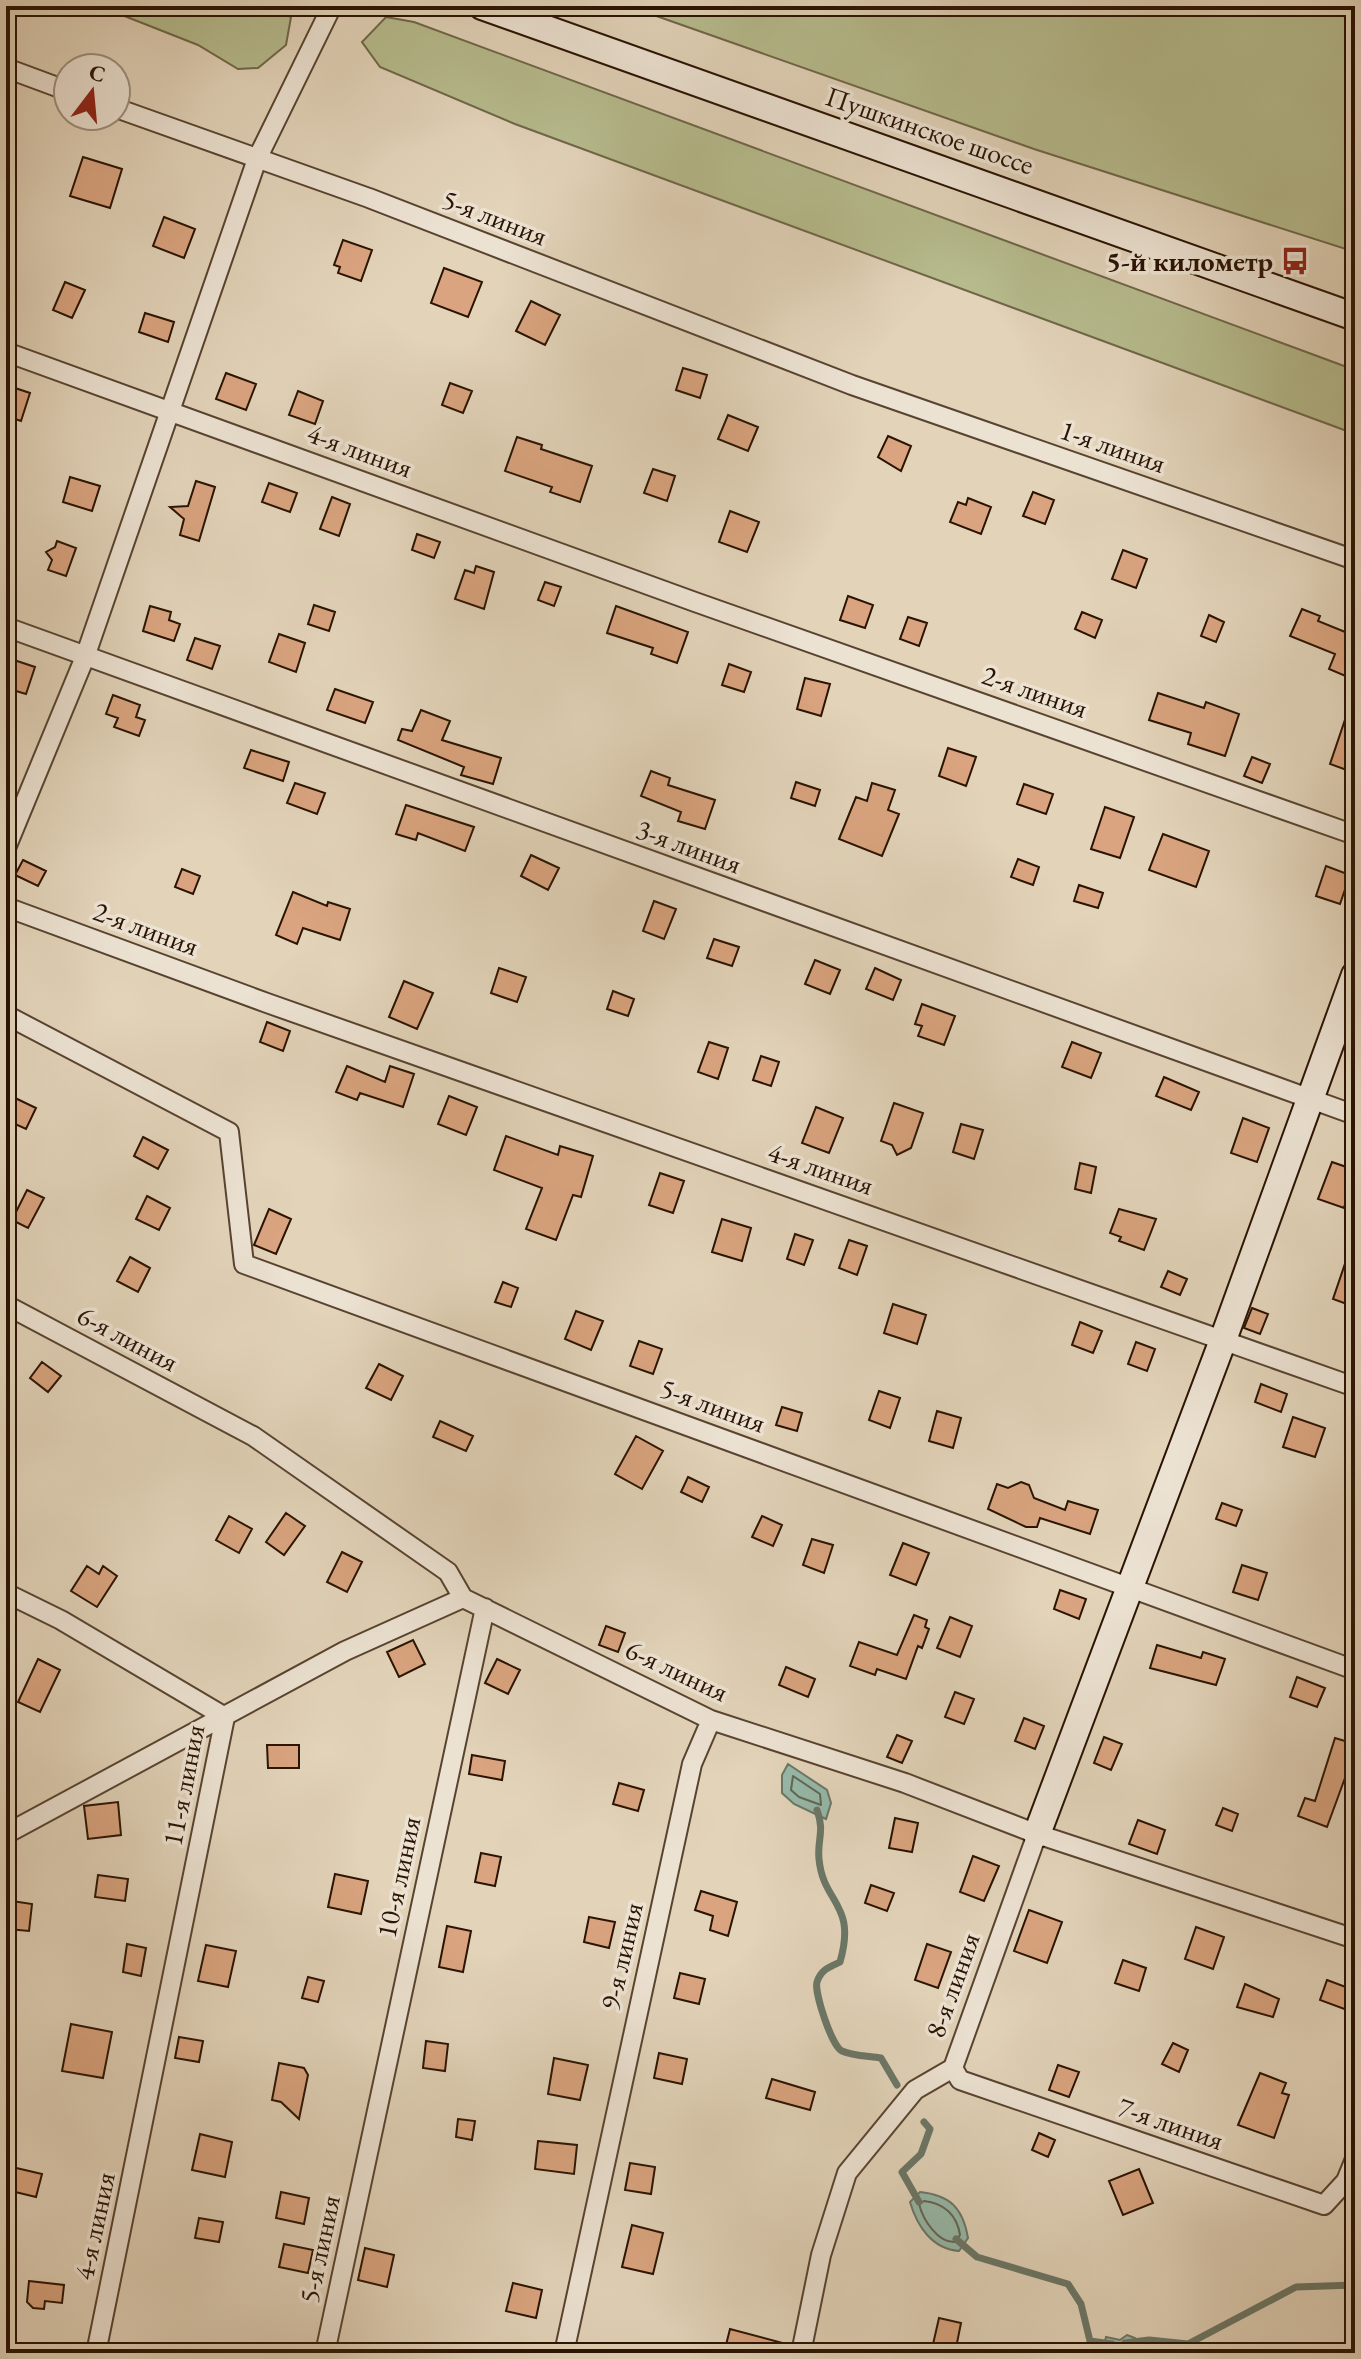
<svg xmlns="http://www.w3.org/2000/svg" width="1361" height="2359" viewBox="0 0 1361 2359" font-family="'EB Garamond',serif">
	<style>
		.green { fill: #b6bb8d; stroke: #706748; stroke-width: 2 }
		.water { fill: #96b9a9; stroke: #6b7767; stroke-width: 2 }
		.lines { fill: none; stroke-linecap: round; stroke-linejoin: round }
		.shore { stroke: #606656; stroke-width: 2 }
		.stream { stroke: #6b7767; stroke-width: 7 }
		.building { fill: #d9a47f; stroke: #2a1303; stroke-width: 2 }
		.street-casing { stroke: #584330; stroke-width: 22 }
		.secondary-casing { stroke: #2a1303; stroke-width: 30 }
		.street { stroke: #ece2d2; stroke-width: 18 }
		.secondary { stroke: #ece2d2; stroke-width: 26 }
		.labels { text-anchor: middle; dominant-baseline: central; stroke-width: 7; stroke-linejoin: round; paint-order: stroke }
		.street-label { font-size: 28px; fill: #2a1303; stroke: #ece2d2 }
		.poi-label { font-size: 28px; font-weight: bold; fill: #2a1303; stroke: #ece2d2; text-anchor: end }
	</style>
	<rect width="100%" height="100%" fill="#e2d3b9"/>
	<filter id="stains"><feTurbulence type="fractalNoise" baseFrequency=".0025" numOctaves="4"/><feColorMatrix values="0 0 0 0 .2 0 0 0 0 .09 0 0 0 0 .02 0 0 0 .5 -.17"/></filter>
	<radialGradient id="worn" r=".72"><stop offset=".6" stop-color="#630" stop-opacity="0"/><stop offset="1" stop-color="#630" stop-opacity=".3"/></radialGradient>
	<path class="green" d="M99,6H268L291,17L286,45L258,68L238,69L198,45Z
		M628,6H1355V252L1034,149Z
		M386,17L414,22L1355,370V434L515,124L380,67L362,42Z"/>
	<path class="water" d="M788,1764L827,1790L831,1803L826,1819L794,1804L782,1793V1775Z
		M920,2192C950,2195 963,2208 968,2238L959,2251C932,2249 917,2226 910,2202Z
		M1127,2335L1135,2338L1128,2353H1102L1106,2337L1120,2340Z"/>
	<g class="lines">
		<path class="shore" d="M793,1776L820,1794L821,1805L799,1797L791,1790Z
			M924,2201C944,2203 957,2215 960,2235L955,2242C938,2243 923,2220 919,2204Z"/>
		<path class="stream" d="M817,1810C825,1832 817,1839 819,1859C823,1904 857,1903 840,1962C829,1967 821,1970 817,1982C814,1992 832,2047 842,2051C853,2056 869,2056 881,2058L897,2085
			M919,2202L902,2172L921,2154L930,2129L924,2122
			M956,2239L977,2257L1068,2284L1081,2304L1090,2341L1112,2344
			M1125,2343L1149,2340L1188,2344L1296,2287L1355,2285"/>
	</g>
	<path class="building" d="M83,157L122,169L110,208L70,196Z
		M164,217L195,229L184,258L153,246Z
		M343,240L372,250L361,281L338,273L340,267L334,265Z
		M444,268L482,282L468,317L431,303Z
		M65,282L85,290L72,318L53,310Z
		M531,301L560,315L545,345L516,331Z
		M145,313L174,322L168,342L139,332Z
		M683,368L707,375L700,398L676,390Z
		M226,373L256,384L246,410L216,399Z
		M450,383L472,391L463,413L442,405Z
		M6,385L30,393L21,421L6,416Z
		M298,391L323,401L315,424L289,415Z
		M728,415L758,427L748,451L718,439Z
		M888,436L911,446L901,471L878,457Z
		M517,437L542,445L541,449L592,466L580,502L550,492L552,487L505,471Z
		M653,469L675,476L667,501L644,493Z
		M70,477L100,486L92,511L63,502Z
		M196,481L215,487L199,541L180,535L184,519L170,507L188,506Z
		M269,483L297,493L290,512L262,502Z
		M1033,492L1054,500L1045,524L1023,516Z
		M332,497L350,504L339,536L320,529Z
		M968,498L991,507L981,534L950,522L958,502L966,505Z
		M730,511L759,522L747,552L719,542Z
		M417,534L440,542L434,558L412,550Z
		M57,541L76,548L66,576L48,570L52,560L46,552L55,547Z
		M1123,550L1147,559L1136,588L1112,579Z
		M476,566L494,572L484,609L455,599L465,570L474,573Z
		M545,582L561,587L554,606L538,600Z
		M848,596L873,605L865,628L840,620Z
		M314,605L335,612L329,631L308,624Z
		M150,606L171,612L169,620L180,624L174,641L143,631Z
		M616,606L688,632L677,663L651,654L653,648L607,633Z
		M1302,609L1320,616L1318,621L1355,636V680L1329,669L1335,654L1290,636Z
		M1082,612L1102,620L1095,638L1075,629Z
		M1209,615L1224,622L1216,642L1201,636Z
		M908,617L927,623L919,646L900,639Z
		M279,634L305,643L296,672L269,662Z
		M195,638L220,646L212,669L187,660Z
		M14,660L35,667L26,694L6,688Z
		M729,664L751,672L744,692L722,685Z
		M805,678L830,684L821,716L797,709Z
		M335,689L373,702L365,723L327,710Z
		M1158,693L1204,708L1206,702L1239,714L1225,756L1188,744L1191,733L1149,720Z
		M113,695L140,705L136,717L145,720L139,736L114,727L118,718L106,714Z
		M1352,699H1355V773L1330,764Z
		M421,710L450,721L442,740L501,758L493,784L461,775L464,767L398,740L402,729L412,731Z
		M948,748L976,757L966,786L939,776Z
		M251,750L289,762L283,781L244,768Z
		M1252,757L1270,764L1262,783L1244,776Z
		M651,771L670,778L668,785L715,800L705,829L678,821L681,812L641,796Z
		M796,782L820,790L815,806L791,798Z
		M295,783L325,793L317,814L287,803Z
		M872,783L895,790L888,810L899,814L882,856L839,839L856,797L867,801Z
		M1024,784L1053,794L1046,814L1017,804Z
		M406,805L474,827L465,851L418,833L416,840L396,834Z
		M1105,807L1134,817L1120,858L1091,849Z
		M1163,834L1209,851L1196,887L1149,870Z
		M531,855L559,868L548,890L521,876Z
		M1018,859L1039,867L1033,885L1011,877Z
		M23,860L46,871L38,886L15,875Z
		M1326,866L1350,875L1340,904L1316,896Z
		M182,869L200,876L193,894L175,887Z
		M1079,885L1103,893L1098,908L1074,901Z
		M293,892L327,906L328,902L350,909L340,940L303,928L297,944L276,935Z
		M654,901L676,909L664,939L643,931Z
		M714,939L739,947L732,966L707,958Z
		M815,960L840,970L830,994L805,984Z
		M499,968L526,977L517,1002L491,993Z
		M875,968L901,980L893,1000L866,989Z
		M404,981L433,993L417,1029L389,1017Z
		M613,991L634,999L628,1016L607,1009Z
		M922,1004L955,1016L944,1045L918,1036L922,1026L915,1024Z
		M267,1022L290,1031L283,1051L260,1042Z
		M709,1042L728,1048L718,1079L698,1072Z
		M1072,1042L1101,1053L1091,1078L1062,1067Z
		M761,1056L779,1062L771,1086L753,1080Z
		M347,1066L385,1082L390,1066L414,1074L403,1107L360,1093L357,1100L336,1092Z
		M1164,1077L1199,1092L1191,1110L1156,1096Z
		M11,1096L36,1108L26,1129L6,1120Z
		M449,1096L477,1107L466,1135L438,1124Z
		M894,1103L923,1113L911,1148L897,1155L892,1145L881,1141Z
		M816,1107L843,1118L829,1153L802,1143Z
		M1243,1118L1269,1128L1257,1162L1231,1153Z
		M961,1124L983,1130L974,1159L953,1152Z
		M506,1136L558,1155L560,1146L593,1156L581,1197L573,1195L556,1240L526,1229L542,1188L494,1170Z
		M143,1137L168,1150L158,1169L134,1156Z
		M1332,1162L1355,1170L1344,1208L1318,1199Z
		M1080,1163L1096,1167L1091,1193L1075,1189Z
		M660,1173L684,1181L673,1213L649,1205Z
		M27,1190L44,1198L28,1228L12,1220Z
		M147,1196L170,1208L159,1230L136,1219Z
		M269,1209L291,1219L276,1254L254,1245Z
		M1119,1209L1156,1219L1144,1250L1119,1241L1121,1237L1110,1233Z
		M722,1219L751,1228L742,1261L712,1252Z
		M795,1234L813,1240L804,1265L787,1259Z
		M849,1240L867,1246L857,1275L839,1268Z
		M1352,1243H1355V1307L1333,1299Z
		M130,1257L150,1268L138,1292L117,1281Z
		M1168,1271L1187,1279L1180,1295L1161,1287Z
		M503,1282L518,1288L511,1307L495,1302Z
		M893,1304L926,1315L917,1344L884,1333Z
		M1252,1308L1268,1314L1260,1334L1244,1328Z
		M576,1311L603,1321L591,1350L565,1339Z
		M1080,1322L1102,1331L1093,1353L1072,1345Z
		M639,1341L662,1349L653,1374L630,1366Z
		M1136,1342L1155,1349L1147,1371L1128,1364Z
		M42,1362L61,1376L48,1392L30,1378Z
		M379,1364L403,1376L391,1400L366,1388Z
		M1261,1384L1287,1394L1281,1412L1255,1402Z
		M879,1391L900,1398L890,1428L869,1420Z
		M782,1407L802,1413L797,1431L776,1425Z
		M937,1411L961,1418L953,1448L929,1441Z
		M1293,1417L1325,1428L1315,1457L1283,1447Z
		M440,1421L473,1436L466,1451L433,1437Z
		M636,1436L663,1451L642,1489L615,1474Z
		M688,1477L709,1487L702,1502L681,1492Z
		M1021,1482L1029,1485L1034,1498L1065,1510L1068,1501L1098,1510L1090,1534L1040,1518L1037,1527H1026L988,1509L997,1484L1008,1488Z
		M1222,1503L1242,1510L1236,1526L1216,1519Z
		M286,1513L305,1526L284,1555L266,1542Z
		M229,1516L252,1529L239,1553L216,1540Z
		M762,1516L782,1525L773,1546L752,1537Z
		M812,1539L833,1545L824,1573L803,1565Z
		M903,1543L929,1553L916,1585L890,1575Z
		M342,1552L362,1562L347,1592L327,1582Z
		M1242,1565L1267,1573L1258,1600L1233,1592Z
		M87,1566L99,1574L103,1566L117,1576L97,1607L71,1591Z
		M1060,1590L1086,1599L1079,1619L1054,1609Z
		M914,1615L927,1620L925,1627L929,1629L922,1648L918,1646L906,1679L877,1669L875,1675L850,1666L859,1642L897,1655Z
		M950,1617L972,1626L960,1657L937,1648Z
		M606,1626L625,1633L618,1652L599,1645Z
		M413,1640L425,1664L399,1677L387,1652Z
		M1157,1645L1201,1658L1203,1652L1225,1659L1216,1685L1150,1668Z
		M38,1659L60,1670L40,1712L18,1702Z
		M497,1659L520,1670L508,1694L485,1683Z
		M786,1667L815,1679L808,1697L779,1685Z
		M1297,1677L1325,1688L1317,1707L1290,1697Z
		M955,1692L974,1699L964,1724L945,1717Z
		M1024,1718L1044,1726L1035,1749L1015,1741Z
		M897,1735L912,1741L902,1763L887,1757Z
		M1104,1737L1122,1744L1111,1770L1094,1763Z
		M1335,1738L1355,1744V1782L1345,1778L1327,1827L1298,1816L1305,1798L1315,1801Z
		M267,1745H299V1768H268Z
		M472,1755L505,1761L502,1780L469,1774Z
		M619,1783L644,1790L638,1811L613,1804Z
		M118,1802L121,1835L88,1839L84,1806Z
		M1223,1808L1238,1814L1232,1831L1216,1825Z
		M895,1818L918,1823L912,1852L889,1848Z
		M1138,1820L1165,1830L1157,1854L1129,1844Z
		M481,1853L501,1857L495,1886L475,1882Z
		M973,1856L999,1866L984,1901L960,1892Z
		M335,1874L368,1881L361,1914L328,1907Z
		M98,1875L128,1879L125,1901L95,1897Z
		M871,1885L894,1893L887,1911L865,1903Z
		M701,1891L737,1902L728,1936L710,1930L713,1916L695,1910Z
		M12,1901L32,1904L29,1931L8,1929Z
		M1029,1910L1062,1922L1047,1963L1014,1951Z
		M589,1917L615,1922L609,1948L584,1942Z
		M447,1926L471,1931L463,1972L439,1967Z
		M1196,1927L1224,1937L1213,1969L1185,1959Z
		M127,1944L146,1948L141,1976L123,1972Z
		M927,1944L951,1952L938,1988L915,1980Z
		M206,1945L236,1951L228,1987L198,1981Z
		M1123,1960L1146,1968L1139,1991L1115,1983Z
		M680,1973L705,1979L699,2004L674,1998Z
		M308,1977L324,1981L318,2002L302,1998Z
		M1327,1980L1354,1990L1347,2010L1320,2000Z
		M1245,1984L1279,1999L1273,2017L1237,2007Z
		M71,2024L112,2032L103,2078L62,2071Z
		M179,2037L203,2041L199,2062L175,2058Z
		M426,2041L448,2044L445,2071L423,2068Z
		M1173,2043L1188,2050L1179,2072L1162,2064Z
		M659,2053L687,2059L682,2084L654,2078Z
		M554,2058L588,2065L580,2100L548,2094Z
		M279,2063L304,2068L308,2075L299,2119L281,2102L272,2100Z
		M1058,2065L1079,2072L1069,2097L1049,2090Z
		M1260,2073L1286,2083L1282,2093L1289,2095L1274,2138L1238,2125Z
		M772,2079L815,2092L810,2110L766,2098Z
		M458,2119L475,2121L472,2140L456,2137Z
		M1039,2133L1055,2140L1048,2157L1032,2150Z
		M200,2134L232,2142L225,2177L192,2170Z
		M538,2141L577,2145L574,2174L535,2169Z
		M630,2163L655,2167L651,2194L625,2190Z
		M12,2167L42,2174L36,2197L7,2190Z
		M1139,2169L1153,2203L1123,2215L1109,2181Z
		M281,2192L309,2198L304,2224L276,2218Z
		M199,2218L223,2222L219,2242L195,2238Z
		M632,2225L663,2233L653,2274L622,2267Z
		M284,2244L313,2250L308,2273L279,2267Z
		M365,2248L394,2255L387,2287L358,2280Z
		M29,2281L64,2285L62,2303L45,2301L44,2309L33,2308L27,2302Z
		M513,2283L542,2290L536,2318L506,2311Z
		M939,2318L961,2323L955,2353H931Z
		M730,2329L790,2345L789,2353H724Z"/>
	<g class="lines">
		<defs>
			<path id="street" d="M6,68L68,91
				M116,108L369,198L852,385L1355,560
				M6,352L695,602L1355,835
				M6,627L1355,1115
				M6,848L85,657L257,159L332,6
				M6,907L267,1003L1355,1387
				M6,1015L229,1132L244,1264L1355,1670
				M6,1305L253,1436L448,1572L463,1598L711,1720L905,1783L1037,1834L1355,1939
				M6,1593L61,1620L225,1717L96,2353
				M6,1834L345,1651L463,1598
				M953,2068L960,2080L1324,2205L1346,2181L1355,2159
				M325,2353L485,1608
				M564,2353L692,1764L711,1720
				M801,2353L821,2255L847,2173L915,2090L953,2068L1037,1834"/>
			<path id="secondary" d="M482,6L1355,317
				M1037,1834L1223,1340L1355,975"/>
		</defs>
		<use href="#street" class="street-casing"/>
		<use href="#secondary" class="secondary-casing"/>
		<use href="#street" class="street"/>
		<use href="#secondary" class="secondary"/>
	</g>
	<defs>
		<symbol id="bus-bare" viewBox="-9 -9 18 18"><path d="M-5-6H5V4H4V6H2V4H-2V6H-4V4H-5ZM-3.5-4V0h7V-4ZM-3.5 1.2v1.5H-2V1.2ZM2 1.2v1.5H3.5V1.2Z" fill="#8f2418" stroke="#ece2d2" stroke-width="2.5" paint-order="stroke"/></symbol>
	</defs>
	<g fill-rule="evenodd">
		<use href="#bus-bare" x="1275" y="241" width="40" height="40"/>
	</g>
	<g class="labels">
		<g class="street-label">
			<text transform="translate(930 130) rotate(19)">Пушкинское шоссе</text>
			<text transform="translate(495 217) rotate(21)">5-я линия</text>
			<text transform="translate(1113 446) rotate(19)">1-я линия</text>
			<text transform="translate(360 450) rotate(20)">4-я линия</text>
			<text transform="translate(1035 691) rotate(19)">2-я линия</text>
			<text transform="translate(689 846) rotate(20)">3-я линия</text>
			<text transform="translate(146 928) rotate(20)">2-я линия</text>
			<text transform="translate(821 1168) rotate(19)">4-я линия</text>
			<text transform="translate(128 1338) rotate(28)">6-я линия</text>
			<text transform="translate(713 1405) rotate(20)">5-я линия</text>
			<text transform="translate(677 1670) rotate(25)">6-я линия</text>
			<text transform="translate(183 1785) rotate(-79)">11-я линия</text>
			<text transform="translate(398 1877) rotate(-78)">10-я линия</text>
			<text transform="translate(621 1956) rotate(-77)">9-я линия</text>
			<text transform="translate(952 1985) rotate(-70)">8-я линия</text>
			<text transform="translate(1171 2123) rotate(19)">7-я линия</text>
			<text transform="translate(94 2226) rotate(-78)">4-я линия</text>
			<text transform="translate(319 2249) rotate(-78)">5-я линия</text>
		</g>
		<g class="poi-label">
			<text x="1273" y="261">5-й километр</text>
		</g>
	</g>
	<rect width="1361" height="2359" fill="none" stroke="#e2d3b9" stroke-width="32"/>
	<rect x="8" y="8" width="1345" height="2343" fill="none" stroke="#2a1303" stroke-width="4"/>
	<rect x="16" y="16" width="1329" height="2327" fill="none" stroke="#2a1303" stroke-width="2"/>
	<g transform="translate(92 92) rotate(16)"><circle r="38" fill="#ece2d2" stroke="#9e8f7f" stroke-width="2"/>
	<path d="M0-6L14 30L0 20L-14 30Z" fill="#8f2418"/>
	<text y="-12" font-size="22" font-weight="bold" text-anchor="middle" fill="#2a1303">С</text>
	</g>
	<rect width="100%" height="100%" filter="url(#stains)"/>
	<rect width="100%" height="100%" fill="url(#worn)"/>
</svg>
